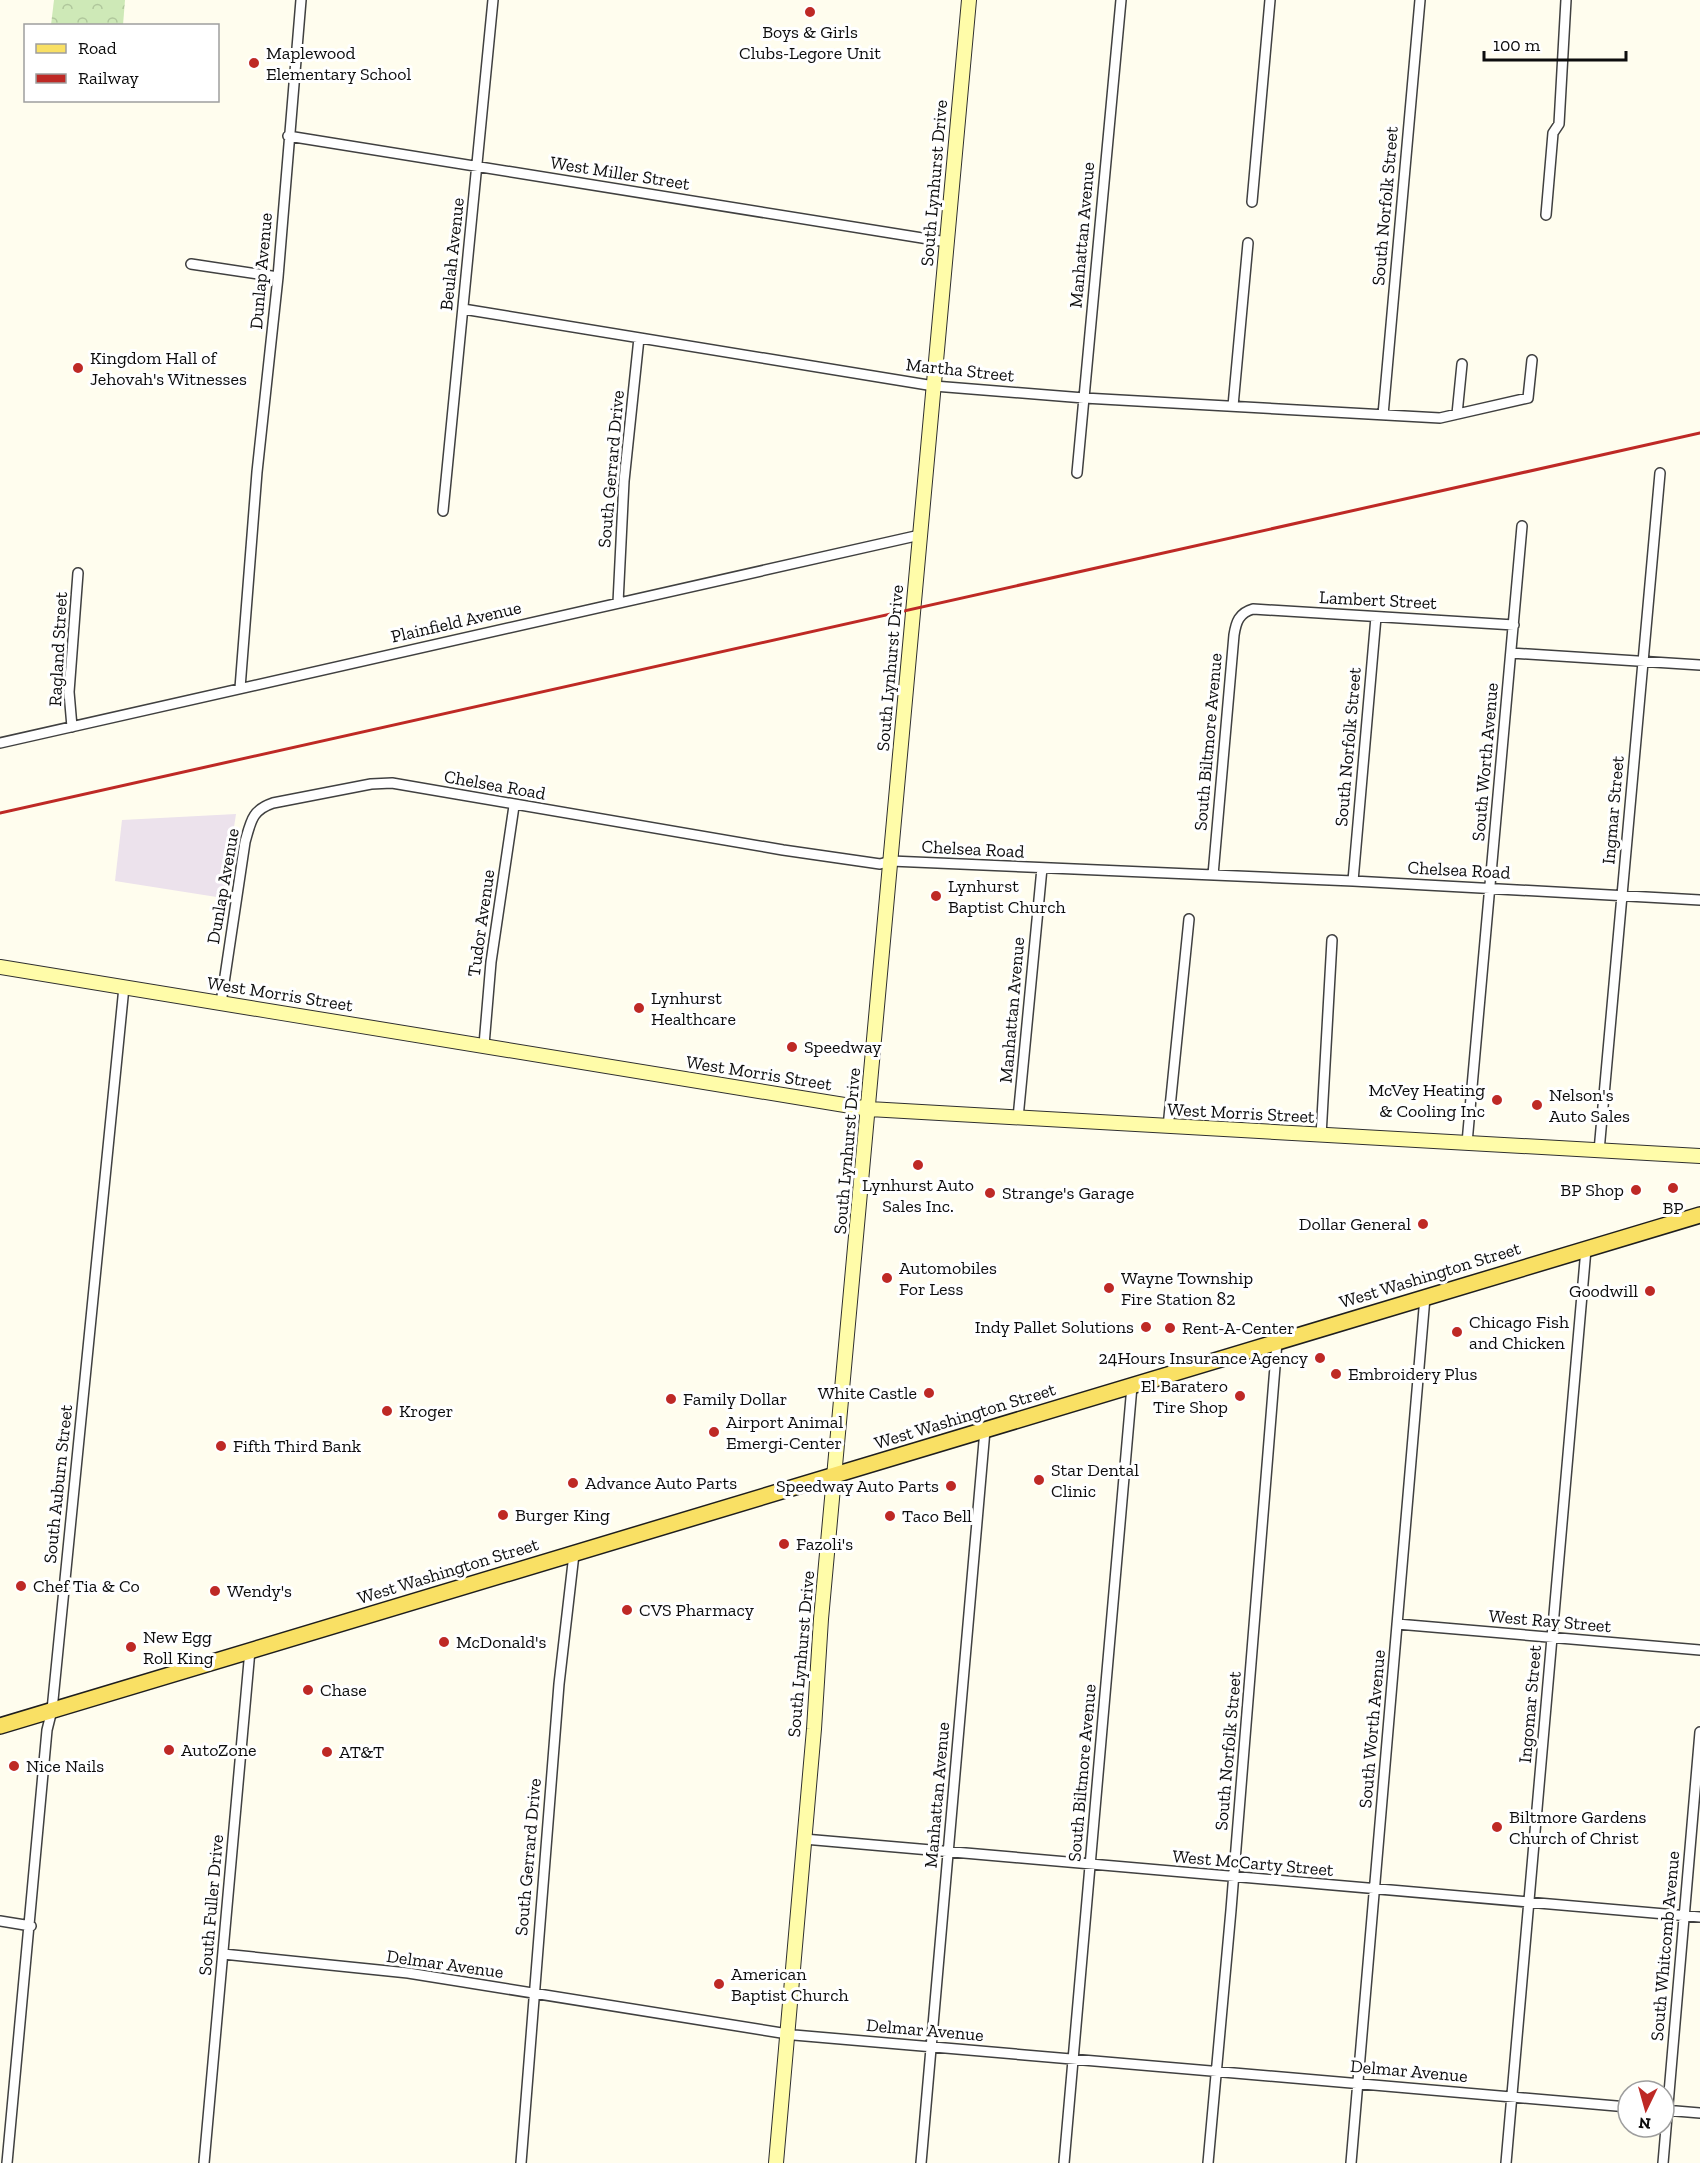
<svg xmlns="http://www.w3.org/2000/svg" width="1700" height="2163" viewBox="0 0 1700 2163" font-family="'Zilla Slab',serif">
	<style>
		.industrial { fill: #ece2ec }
		.park { fill: url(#park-crowns) }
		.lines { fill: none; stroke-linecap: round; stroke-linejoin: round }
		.street-casing { stroke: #404040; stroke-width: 12 }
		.secondary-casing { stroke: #2f2f2f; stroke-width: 16 }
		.primary-casing { stroke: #1e1e1e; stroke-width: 18 }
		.street { stroke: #fff; stroke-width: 9 }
		.secondary { stroke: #fffca9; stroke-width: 14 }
		.primary { stroke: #f9e064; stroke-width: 15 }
		.rail { stroke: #be2925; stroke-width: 3 }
		.poi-dot { fill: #be2925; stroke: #fff; stroke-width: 2 }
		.labels { text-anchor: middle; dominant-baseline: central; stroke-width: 6; stroke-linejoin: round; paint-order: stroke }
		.poi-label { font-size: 18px; fill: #0d0d0d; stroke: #fff; text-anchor: start }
		.street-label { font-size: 18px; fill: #0d0d0d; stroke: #fff }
	</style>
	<defs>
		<pattern id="park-crowns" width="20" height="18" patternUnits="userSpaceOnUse" patternTransform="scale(1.5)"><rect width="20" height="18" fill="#cee9b7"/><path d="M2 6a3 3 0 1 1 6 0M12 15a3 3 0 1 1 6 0" fill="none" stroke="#b0c79c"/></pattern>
	</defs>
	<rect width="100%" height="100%" fill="#fffdee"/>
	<path class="industrial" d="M236,814L223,898L115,881L122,820Z"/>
	<path class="park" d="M54,0H125L123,25H51Z"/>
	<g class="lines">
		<defs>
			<path id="street" d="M288,136L947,242
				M1252,202L1270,0
				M1546,215L1553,133L1559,124L1566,0
				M191,264L278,277
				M463,309L934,386L1084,398L1440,418L1528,398L1532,360
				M1233,406L1248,243
				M1457,414L1462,364
				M1383,415L1420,0
				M1077,473L1121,0
				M443,511L493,0
				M618,603L624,481L639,338
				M1511,653L1700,665
				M240,688L257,472L278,277L301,0
				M72,727L69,692L78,573
				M0,743L920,535
				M1213,875L1234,635C1236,622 1239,613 1253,609L1514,625
				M1353,881L1376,617
				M221,1003L245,842C251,821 252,810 273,803L371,784L392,783L783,850L880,864L891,861L1353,881L1700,900
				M484,1045L491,962L514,806
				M1018,1118L1042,868
				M1168,1127L1189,919
				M1321,1136L1332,940
				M1467,1143L1522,526
				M1599,1151L1660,473
				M1397,1624L1700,1650
				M804,1839L1700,1917
				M0,1921L31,1926
				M223,1954L408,1973L794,2035L1628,2107
				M1664,2110L1700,2113
				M7,2163L47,1730L52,1710L124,987
				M204,2163L250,1650
				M521,2163L559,1684L574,1554
				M921,2163L985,1430
				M1064,2163L1132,1386
				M1208,2163L1231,1910L1277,1342
				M1351,2163L1425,1297
				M1506,2163L1586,1249
				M1663,2163L1700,1732"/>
			<path id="secondary" d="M0,967L869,1109L1700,1156
				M776,2163L814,1729L821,1619L969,0"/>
			<path id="primary" d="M0,1726L1700,1215"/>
		</defs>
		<use href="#street" class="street-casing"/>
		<use href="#secondary" class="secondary-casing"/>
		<use href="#primary" class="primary-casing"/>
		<use href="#street" class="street"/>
		<use href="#secondary" class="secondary"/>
		<use href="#primary" class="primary"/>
		<path class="rail" d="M0,813L1700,433"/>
	</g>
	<g class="poi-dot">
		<circle cx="810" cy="12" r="6"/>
		<circle cx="254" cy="63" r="6"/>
		<circle cx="78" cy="368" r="6"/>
		<circle cx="936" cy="896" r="6"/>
		<circle cx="639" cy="1008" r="6"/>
		<circle cx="792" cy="1047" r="6"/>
		<circle cx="1497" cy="1100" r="6"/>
		<circle cx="1537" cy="1105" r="6"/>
		<circle cx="918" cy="1165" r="6"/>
		<circle cx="1673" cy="1188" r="6"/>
		<circle cx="1636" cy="1190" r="6"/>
		<circle cx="990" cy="1193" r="6"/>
		<circle cx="1423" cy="1224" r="6"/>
		<circle cx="887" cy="1278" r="6"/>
		<circle cx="1109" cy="1288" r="6"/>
		<circle cx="1650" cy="1291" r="6"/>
		<circle cx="1146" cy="1327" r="6"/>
		<circle cx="1170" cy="1328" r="6"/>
		<circle cx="1457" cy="1332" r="6"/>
		<circle cx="1320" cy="1358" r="6"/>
		<circle cx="1336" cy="1374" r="6"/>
		<circle cx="929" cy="1393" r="6"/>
		<circle cx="1240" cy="1396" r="6"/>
		<circle cx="671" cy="1399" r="6"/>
		<circle cx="387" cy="1411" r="6"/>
		<circle cx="714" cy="1432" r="6"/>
		<circle cx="221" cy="1446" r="6"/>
		<circle cx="1039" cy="1480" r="6"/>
		<circle cx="573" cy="1483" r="6"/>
		<circle cx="951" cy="1486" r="6"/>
		<circle cx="503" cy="1515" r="6"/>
		<circle cx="890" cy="1516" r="6"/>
		<circle cx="784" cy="1544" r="6"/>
		<circle cx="21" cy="1586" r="6"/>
		<circle cx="215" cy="1591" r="6"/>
		<circle cx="627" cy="1610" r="6"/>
		<circle cx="444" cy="1642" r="6"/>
		<circle cx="131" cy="1647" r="6"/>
		<circle cx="308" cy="1690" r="6"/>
		<circle cx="169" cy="1750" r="6"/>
		<circle cx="327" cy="1752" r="6"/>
		<circle cx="14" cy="1766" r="6"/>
		<circle cx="1497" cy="1827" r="6"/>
		<circle cx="719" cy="1984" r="6"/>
	</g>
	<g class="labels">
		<g class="poi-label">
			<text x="810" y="32" text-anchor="middle">Boys &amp; Girls<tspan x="810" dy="21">Clubs-Legore Unit</tspan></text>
			<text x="266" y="53">Maplewood<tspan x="266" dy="21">Elementary School</tspan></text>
			<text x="90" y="358">Kingdom Hall of<tspan x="90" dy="21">Jehovah's Witnesses</tspan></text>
			<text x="948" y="886">Lynhurst<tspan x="948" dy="21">Baptist Church</tspan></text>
			<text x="651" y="998">Lynhurst<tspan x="651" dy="21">Healthcare</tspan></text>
			<text x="804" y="1047">Speedway</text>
			<text x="1485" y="1090" text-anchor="end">McVey Heating<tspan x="1485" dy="21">&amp; Cooling Inc</tspan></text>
			<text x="1549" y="1095">Nelson's<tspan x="1549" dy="21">Auto Sales</tspan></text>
			<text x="918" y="1185" text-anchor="middle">Lynhurst Auto<tspan x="918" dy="21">Sales Inc.</tspan></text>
			<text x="1624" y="1190" text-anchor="end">BP Shop</text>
			<text x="1002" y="1193">Strange's Garage</text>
			<text x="1673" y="1208" text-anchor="middle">BP</text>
			<text x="1411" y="1224" text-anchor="end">Dollar General</text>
			<text x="899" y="1268">Automobiles<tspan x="899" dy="21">For Less</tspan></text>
			<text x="1121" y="1278">Wayne Township<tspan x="1121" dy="21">Fire Station 82</tspan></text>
			<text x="1638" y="1291" text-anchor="end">Goodwill</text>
			<text x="1469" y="1322">Chicago Fish<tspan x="1469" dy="21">and Chicken</tspan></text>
			<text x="1134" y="1327" text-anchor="end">Indy Pallet Solutions</text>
			<text x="1182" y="1328">Rent-A-Center</text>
			<text x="1308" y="1358" text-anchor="end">24Hours Insurance Agency</text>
			<text x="1348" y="1374">Embroidery Plus</text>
			<text x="1228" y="1386" text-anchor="end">El Baratero<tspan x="1228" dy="21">Tire Shop</tspan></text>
			<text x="917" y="1393" text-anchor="end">White Castle</text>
			<text x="683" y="1399">Family Dollar</text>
			<text x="399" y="1411">Kroger</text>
			<text x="726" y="1422">Airport Animal<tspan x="726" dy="21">Emergi-Center</tspan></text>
			<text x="233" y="1446">Fifth Third Bank</text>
			<text x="1051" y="1470">Star Dental<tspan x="1051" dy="21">Clinic</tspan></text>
			<text x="585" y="1483">Advance Auto Parts</text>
			<text x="939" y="1486" text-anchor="end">Speedway Auto Parts</text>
			<text x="515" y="1515">Burger King</text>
			<text x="902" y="1516">Taco Bell</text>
			<text x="796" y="1544">Fazoli's</text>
			<text x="33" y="1586">Chef Tia &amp; Co</text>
			<text x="227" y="1591">Wendy's</text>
			<text x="639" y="1610">CVS Pharmacy</text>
			<text x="143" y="1637">New Egg<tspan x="143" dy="21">Roll King</tspan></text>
			<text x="456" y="1642">McDonald's</text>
			<text x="320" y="1690">Chase</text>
			<text x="181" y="1750">AutoZone</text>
			<text x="339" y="1752">AT&amp;T</text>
			<text x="26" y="1766">Nice Nails</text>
			<text x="1509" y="1817">Biltmore Gardens<tspan x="1509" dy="21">Church of Christ</tspan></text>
			<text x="731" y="1974">American<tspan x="731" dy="21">Baptist Church</tspan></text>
		</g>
		<g class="street-label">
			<text transform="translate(620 173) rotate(9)">West Miller Street</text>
			<text transform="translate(934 183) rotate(-85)">South Lynhurst Drive</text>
			<text transform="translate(1385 206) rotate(-85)">South Norfolk Street</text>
			<text transform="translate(1082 235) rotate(-85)">Manhattan Avenue</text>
			<text transform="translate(452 254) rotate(-84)">Beulah Avenue</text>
			<text transform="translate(261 271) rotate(-85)">Dunlap Avenue</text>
			<text transform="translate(960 370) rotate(6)">Martha Street</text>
			<text transform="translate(611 469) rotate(-85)">South Gerrard Drive</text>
			<text transform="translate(1378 600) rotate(3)">Lambert Street</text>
			<text transform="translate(456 622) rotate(-13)">Plainfield Avenue</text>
			<text transform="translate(58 649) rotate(-87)">Ragland Street</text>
			<text transform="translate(890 668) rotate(-85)">South Lynhurst Drive</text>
			<text transform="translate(1208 742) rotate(-85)">South Biltmore Avenue</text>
			<text transform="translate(1348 747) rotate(-85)">South Norfolk Street</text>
			<text transform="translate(1485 762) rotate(-85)">South Worth Avenue</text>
			<text transform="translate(495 785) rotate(10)">Chelsea Road</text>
			<text transform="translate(1613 810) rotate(-85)">Ingmar Street</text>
			<text transform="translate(973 849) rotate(3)">Chelsea Road</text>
			<text transform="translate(1459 870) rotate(3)">Chelsea Road</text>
			<text transform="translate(223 886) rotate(-80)">Dunlap Avenue</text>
			<text transform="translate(481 923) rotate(-82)">Tudor Avenue</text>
			<text transform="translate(280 994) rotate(9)">West Morris Street</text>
			<text transform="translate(1012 1010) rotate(-85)">Manhattan Avenue</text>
			<text transform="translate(759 1073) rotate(9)">West Morris Street</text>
			<text transform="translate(1241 1113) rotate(3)">West Morris Street</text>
			<text transform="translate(847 1151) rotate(-85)">South Lynhurst Drive</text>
			<text transform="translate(1430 1275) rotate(-17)">West Washington Street</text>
			<text transform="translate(965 1416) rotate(-17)">West Washington Street</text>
			<text transform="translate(58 1484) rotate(-84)">South Auburn Street</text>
			<text transform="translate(448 1571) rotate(-17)">West Washington Street</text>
			<text transform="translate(1550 1621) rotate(5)">West Ray Street</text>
			<text transform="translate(801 1654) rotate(-85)">South Lynhurst Drive</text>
			<text transform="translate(1530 1704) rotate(-85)">Ingomar Street</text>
			<text transform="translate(1372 1729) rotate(-85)">South Worth Avenue</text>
			<text transform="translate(1228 1751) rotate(-85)">South Norfolk Street</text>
			<text transform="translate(1082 1773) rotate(-85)">South Biltmore Avenue</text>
			<text transform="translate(937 1795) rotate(-85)">Manhattan Avenue</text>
			<text transform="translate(528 1857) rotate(-85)">South Gerrard Drive</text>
			<text transform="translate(1253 1863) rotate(5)">West McCarty Street</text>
			<text transform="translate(211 1905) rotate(-85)">South Fuller Drive</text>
			<text transform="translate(1665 1946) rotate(-85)">South Whitcomb Avenue</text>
			<text transform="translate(445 1964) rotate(8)">Delmar Avenue</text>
			<text transform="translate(925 2030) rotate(5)">Delmar Avenue</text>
			<text transform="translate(1409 2071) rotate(5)">Delmar Avenue</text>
		</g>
	</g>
	<rect x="24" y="24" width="195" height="78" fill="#ffffff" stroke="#9e9e9e" stroke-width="1.5"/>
	<rect x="36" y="44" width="30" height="9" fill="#f9e064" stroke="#9e9e9e" stroke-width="1.5"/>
	<text x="78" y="54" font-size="18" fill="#0d0d0d">Road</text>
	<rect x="36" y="74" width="30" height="9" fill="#be2925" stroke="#9e9e9e" stroke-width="1.5"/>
	<text x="78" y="84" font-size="18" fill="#0d0d0d">Railway</text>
	<g transform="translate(1646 2109) rotate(185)"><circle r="28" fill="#ffffff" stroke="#9e9e9e" stroke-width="1.5"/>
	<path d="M0-4.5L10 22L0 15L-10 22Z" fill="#be2925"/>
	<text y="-9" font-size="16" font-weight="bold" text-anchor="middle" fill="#0d0d0d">N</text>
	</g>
	<path d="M1484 51v9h142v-9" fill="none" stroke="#0d0d0d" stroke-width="3"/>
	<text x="1493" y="51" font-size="18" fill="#0d0d0d" stroke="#ffffff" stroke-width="4.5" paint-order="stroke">100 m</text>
</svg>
